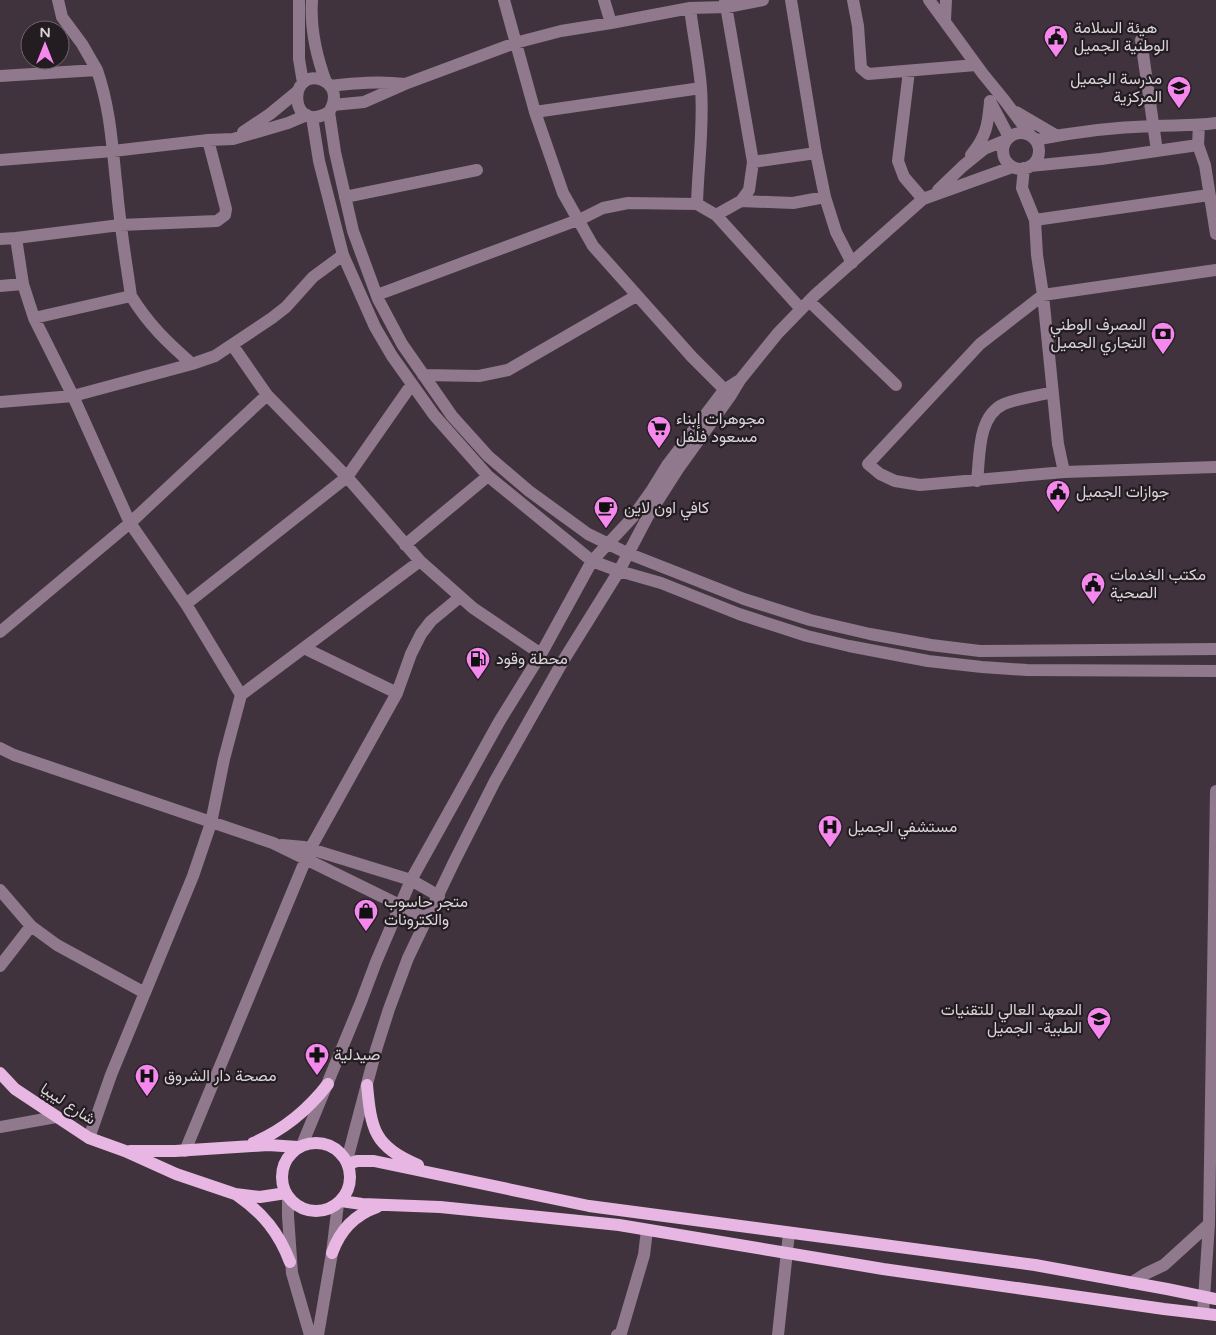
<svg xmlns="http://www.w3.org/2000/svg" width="1216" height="1335" viewBox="0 0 1216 1335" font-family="'Varela Round',Vazirmatn,sans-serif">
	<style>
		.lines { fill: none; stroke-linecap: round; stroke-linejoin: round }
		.minor { stroke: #90788d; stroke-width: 12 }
		.major { stroke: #e8b6e2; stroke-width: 12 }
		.labels { text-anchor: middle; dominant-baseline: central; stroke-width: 4.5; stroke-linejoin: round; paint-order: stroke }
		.poi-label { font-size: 16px; fill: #dbd3da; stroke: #231d22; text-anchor: start }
		.street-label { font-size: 16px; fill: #dbd3da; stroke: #231d22 }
	</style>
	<rect width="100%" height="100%" fill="#40333e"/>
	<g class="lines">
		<path class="minor" d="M58,0L62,17L82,44L97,70
			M299,0V59L303,83
			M312,0C310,29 316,55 326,82
			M504,0L535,112L563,193L593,246L692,357L730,395
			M604,0L611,23
			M791,0L816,153L825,197L836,232L852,263
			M853,0L858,26L861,68L868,74L976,65
			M929,0L983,74L1005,101L1031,136
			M690,8C693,34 699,61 701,88C704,127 698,165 697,204L716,215L801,309
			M945,20L946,0
			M1141,40L1157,151
			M909,71L898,161L904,177L923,199
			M0,76L97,70C111,111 112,147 117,190C120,226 126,261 131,296L34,318
			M330,86C356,83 379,81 405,84
			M990,101L1009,137
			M333,105L364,102L405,84L515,43L561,31L611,23L690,8L727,7L763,0
			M329,112C289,136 287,67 322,80C337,86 336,101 329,112L335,152L353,231L378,299L402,344L452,416L488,456L529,491L588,534L627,553L744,599L810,620L870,634L931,645L980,651L1216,649
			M535,112L701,88
			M1016,112L1057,136
			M312,117L319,161L343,255L375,327L392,356L434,415L488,476L592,561L619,571L661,583L739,614L807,636L849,646L928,661L982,667L1027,670L1216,671
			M1199,125L1198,145L1205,165L1216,234
			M243,132L270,114L298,91
			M1003 151a18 18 0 1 1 36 0a18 18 0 1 1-36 0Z
			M1035,140C1073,132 1116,127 1154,126C1175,125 1195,126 1216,123
			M971,155C986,137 988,125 990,102
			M0,160L113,151L208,140L233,139L288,123L307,115
			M753,162L816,153
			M1030,166L1101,159L1198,145
			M1024,168L1022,188L1035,220L1037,255L1043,295L1058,444L1064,472L1216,467
			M938,190L963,166L984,149L1006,140
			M345,197L477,170
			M741,201L793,203L825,197
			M716,215L741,201L749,190L753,162L725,0
			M1035,220L1209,195
			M16,238L120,225L217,221L225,215L226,209L208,140
			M0,239L16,238L23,284L34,318L73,396L130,523L186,604L241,695
			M0,286L23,284
			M377,295L583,218L603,208L628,203L697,204
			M131,296C149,325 167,342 192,364
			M809,301L896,385
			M233,346L267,395L347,477L420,561L473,608L541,654
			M423,375L479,376L508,370L636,296
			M0,402L73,396L192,364L215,356L272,318L286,307L313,277L343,255
			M1064,472L920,485L895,481L880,474L868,464L980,344L1043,295L1216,270
			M977,481C980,457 977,416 1004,404C1019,398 1037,396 1052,392
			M405,545L488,476
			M186,604L347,477L412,384
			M0,632L130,523L267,395
			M304,648L397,693
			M0,748L14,755L273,843L428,919
			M282,845L304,847L411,880L439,896
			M0,890L31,926L57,945L145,993
			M0,966L31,926
			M0,1127L56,1117
			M89,1138L111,1075L193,876L211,823L224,759L241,695L420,561
			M302,1145L361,1002L376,962L411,880L499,722L541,654L592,561L632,518L652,490L668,464L724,390L738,381
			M185,1151L310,849L397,693L411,654L421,634L431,621L460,597
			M347,1160L376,1050L389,1009L408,958L454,862L495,781L563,661L619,571L648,516L678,469L731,395L740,380L778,333L815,295L923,199L1012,167
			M288,1197V1216L292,1273L310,1335
			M1131,1283L1145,1274L1164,1265L1209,1224
			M1203,1313L1209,1224L1216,791
			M318,1335L332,1253L338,1204
			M617,1335L621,1333L644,1255L647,1230
			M778,1335L789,1233"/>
		<path class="major" d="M0,1073L15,1089L89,1138L125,1151L176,1174L235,1194L260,1197L286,1193
			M367,1085C371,1129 374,1147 418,1165
			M282 1177a34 34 0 1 1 68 0a34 34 0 1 1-68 0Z
			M253,1143C284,1130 307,1111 328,1084
			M130,1151H175L268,1145L298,1147
			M348,1164L357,1161H374L589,1206L1035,1265L1167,1289L1216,1299
			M237,1195C263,1213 279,1233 290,1262
			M341,1201L362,1204L440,1207L619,1225L883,1269L1164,1309L1216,1315
			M332,1253C340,1230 354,1215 377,1207"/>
	</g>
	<defs>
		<symbol id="civic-pin" viewBox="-11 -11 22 30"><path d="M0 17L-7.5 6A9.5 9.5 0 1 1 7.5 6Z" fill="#f688ed" stroke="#231d22"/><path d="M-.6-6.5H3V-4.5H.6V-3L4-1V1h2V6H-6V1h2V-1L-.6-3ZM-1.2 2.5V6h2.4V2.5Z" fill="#111"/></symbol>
		<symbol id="school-pin" viewBox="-11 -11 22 30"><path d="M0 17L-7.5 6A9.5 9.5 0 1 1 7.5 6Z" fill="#f688ed" stroke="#231d22"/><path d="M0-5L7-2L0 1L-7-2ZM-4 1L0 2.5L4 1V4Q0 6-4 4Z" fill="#111"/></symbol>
		<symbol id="bank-pin" viewBox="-11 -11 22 30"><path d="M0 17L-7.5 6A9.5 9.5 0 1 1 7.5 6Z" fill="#f688ed" stroke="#231d22"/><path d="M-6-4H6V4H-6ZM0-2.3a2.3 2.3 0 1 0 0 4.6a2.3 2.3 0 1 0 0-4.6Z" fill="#111"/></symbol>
		<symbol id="supermarket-pin" viewBox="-11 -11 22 30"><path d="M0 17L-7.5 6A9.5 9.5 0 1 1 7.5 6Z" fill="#f688ed" stroke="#231d22"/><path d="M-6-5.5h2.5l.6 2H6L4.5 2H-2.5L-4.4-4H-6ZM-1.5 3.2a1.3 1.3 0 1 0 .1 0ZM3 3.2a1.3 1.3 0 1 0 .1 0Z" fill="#111"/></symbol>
		<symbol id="cafe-pin" viewBox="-11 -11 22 30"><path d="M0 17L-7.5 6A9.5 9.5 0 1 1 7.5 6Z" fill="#f688ed" stroke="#231d22"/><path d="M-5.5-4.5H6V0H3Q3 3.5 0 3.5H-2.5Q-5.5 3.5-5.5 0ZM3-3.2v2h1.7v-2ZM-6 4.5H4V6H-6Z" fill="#111"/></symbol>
		<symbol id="fuel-pin" viewBox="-11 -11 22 30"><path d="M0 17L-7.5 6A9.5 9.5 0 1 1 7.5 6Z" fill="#f688ed" stroke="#231d22"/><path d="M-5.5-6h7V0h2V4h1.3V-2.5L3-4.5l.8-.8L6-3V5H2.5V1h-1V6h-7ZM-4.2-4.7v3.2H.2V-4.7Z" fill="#111"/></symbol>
		<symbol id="hospital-pin" viewBox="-11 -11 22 30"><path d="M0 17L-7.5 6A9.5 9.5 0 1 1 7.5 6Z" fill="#f688ed" stroke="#231d22"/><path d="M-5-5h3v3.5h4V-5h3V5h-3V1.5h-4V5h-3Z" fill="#111"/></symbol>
		<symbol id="shop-pin" viewBox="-11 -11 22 30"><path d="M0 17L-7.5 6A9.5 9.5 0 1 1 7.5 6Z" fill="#f688ed" stroke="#231d22"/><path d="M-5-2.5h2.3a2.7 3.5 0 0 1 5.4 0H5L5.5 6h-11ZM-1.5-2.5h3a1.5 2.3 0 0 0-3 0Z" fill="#111"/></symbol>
		<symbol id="university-pin" viewBox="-11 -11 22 30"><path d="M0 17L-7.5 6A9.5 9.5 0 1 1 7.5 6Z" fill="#f688ed" stroke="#231d22"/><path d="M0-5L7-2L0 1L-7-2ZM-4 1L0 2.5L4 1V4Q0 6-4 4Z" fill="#111"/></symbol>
		<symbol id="pharmacy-pin" viewBox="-11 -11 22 30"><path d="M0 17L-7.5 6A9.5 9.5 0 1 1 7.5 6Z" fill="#f688ed" stroke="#231d22"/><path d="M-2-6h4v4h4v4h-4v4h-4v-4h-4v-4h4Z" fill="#111"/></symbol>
	</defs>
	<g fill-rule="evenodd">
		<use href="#civic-pin" x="1042" y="23" width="28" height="38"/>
		<use href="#school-pin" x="1165" y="74" width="28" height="38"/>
		<use href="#bank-pin" x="1149" y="320" width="28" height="38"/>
		<use href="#supermarket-pin" x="645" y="414" width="28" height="38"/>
		<use href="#civic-pin" x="1044" y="478" width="28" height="38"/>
		<use href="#cafe-pin" x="592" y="494" width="28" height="38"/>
		<use href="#civic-pin" x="1079" y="570" width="28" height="38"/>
		<use href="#fuel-pin" x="464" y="645" width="28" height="38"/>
		<use href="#hospital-pin" x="816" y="813" width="28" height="38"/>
		<use href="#shop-pin" x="352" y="897" width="28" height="38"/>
		<use href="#university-pin" x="1085" y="1005" width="28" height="38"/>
		<use href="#pharmacy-pin" x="303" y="1041" width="28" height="38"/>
		<use href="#hospital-pin" x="133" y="1062" width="28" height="38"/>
	</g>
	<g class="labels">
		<g class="poi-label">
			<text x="1074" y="28">هيئة السلامة<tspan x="1074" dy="18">الوطنية الجميل</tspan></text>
			<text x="1162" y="79" text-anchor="end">مدرسة الجميل<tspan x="1162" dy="18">المركزية</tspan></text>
			<text x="1146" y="325" text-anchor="end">المصرف الوطني<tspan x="1146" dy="18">التجاري الجميل</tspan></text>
			<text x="676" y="419">مجوهرات إبناء<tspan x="676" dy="18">مسعود فلفل</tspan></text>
			<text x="1076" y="492">جوازات الجميل</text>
			<text x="624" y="508">كافي اون لاين</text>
			<text x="1110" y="575">مكتب الخدمات<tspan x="1110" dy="18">الصحية</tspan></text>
			<text x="496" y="659">محطة وقود</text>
			<text x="848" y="827">مستشفي الجميل</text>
			<text x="384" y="902">متجر حاسوب<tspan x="384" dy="18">والكترونات</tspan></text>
			<text x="1082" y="1010" text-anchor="end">المعهد العالي للتقنيات<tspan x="1082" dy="18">الطبية- الجميل</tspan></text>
			<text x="334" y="1055">صيدلية</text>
			<text x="164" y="1076">مصحة دار الشروق</text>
		</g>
		<g class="street-label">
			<text transform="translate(68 1104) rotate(33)">شارع ليبيا</text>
		</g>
	</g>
	<g transform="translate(45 45)"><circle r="24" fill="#231d22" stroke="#6d666c"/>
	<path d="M0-4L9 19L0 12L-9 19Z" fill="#f688ed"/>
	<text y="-8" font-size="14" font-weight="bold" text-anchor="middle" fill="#dbd3da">N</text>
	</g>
</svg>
